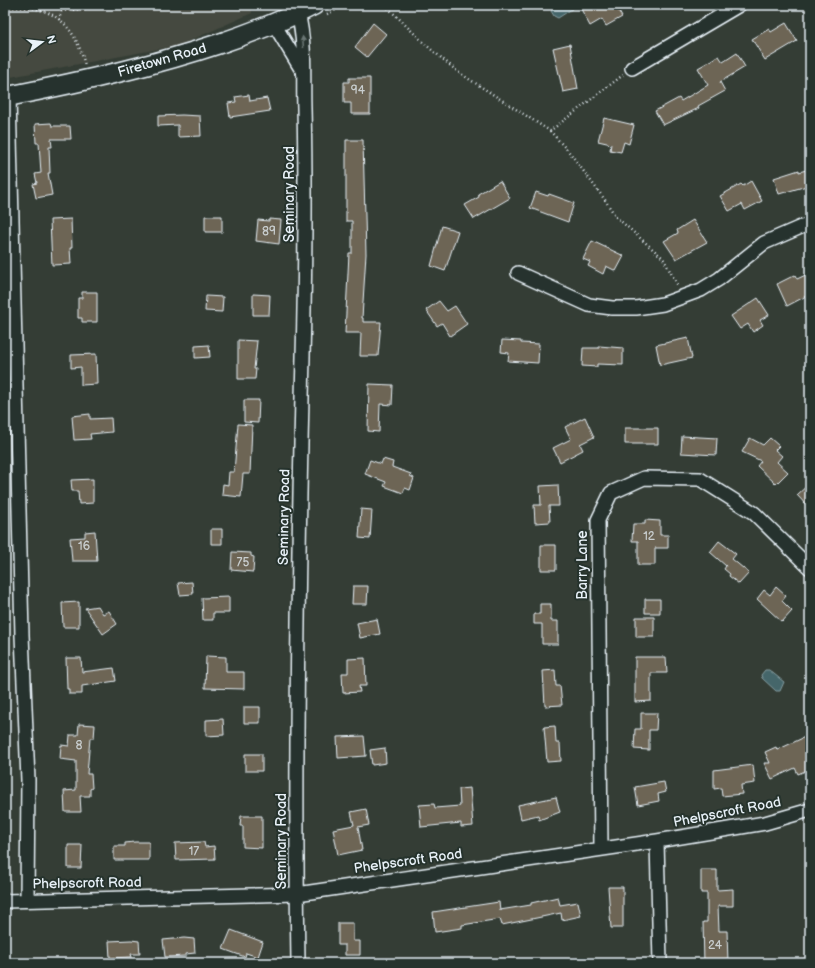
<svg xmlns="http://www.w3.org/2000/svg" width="815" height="968" viewBox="0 0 815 968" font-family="'Balsamiq Sans',sans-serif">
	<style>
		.built { fill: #45493f }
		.water { fill: #44666a; stroke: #869ea3 }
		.building { fill: #6d6555; stroke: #e8f1f8 }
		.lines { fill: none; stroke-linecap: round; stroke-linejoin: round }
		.street-casing { stroke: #e8f1f8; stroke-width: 16 }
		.secondary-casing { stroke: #e8f1f8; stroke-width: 22 }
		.path { stroke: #e8f1f8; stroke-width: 2.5; stroke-dasharray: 1 3; stroke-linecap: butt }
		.street { stroke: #26332d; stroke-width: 13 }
		.secondary { stroke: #26332d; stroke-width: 19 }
		.oneway { fill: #6a7674 }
		.labels { text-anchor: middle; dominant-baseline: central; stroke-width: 4; stroke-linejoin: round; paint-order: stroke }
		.number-label { font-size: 12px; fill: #c9cecf }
		.street-label { font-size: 14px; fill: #e8f1f8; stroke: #26332d }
	</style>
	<rect width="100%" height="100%" fill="#343d35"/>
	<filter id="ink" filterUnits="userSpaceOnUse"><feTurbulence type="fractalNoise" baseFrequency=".025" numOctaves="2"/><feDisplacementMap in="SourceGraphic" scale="8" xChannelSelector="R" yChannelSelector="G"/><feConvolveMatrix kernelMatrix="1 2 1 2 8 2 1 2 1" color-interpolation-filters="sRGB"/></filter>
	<g filter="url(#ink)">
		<path class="built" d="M5,5H252V13L180,45L5,78Z"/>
		<path class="water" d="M558,5H573L572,9L558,18L554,16L551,11Z
			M765,670H769L784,682L780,691H776L762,678L761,675Z"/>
		<path class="building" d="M588,5H615L622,17L606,26L602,19L590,26L581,9Z
			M373,23L386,34L367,57L355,47Z
			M786,23L797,41L765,60L752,39L769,29L771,32Z
			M570,44L578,89L563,92L553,48Z
			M737,53L745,67L720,82L725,91L698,106L699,108L663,125L655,111L679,98L681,101L708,85L698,68L719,56L723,62Z
			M349,78H370V114H351V103H344V82H349Z
			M249,95L250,101L267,98L270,111L230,117L228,103L236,102L235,97Z
			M182,115L200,116L201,136L178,137V125L158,126V116Z
			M604,118L634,125L629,144L624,142L621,152L610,150L611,144L598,141Z
			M51,123L52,126H70L71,139H51L52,147H49L50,173H48L52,195L36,198L33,184L37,183L35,174L41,173L39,143H36L35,124Z
			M346,140H363L366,254L362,318H363V322H381L378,356H360L361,333H345L349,253H352V221H346Z
			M810,169V185L779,194L774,178L799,170V172Z
			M500,181L510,198L474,219L465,205L479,197L478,194Z
			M751,181L762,201L745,210L742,204L729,211L720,196L741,184L743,186Z
			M536,192L548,196L549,194L574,203L568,222L530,208Z
			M205,216H222V232H205Z
			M71,219L72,248H70L71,264L52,265L50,220Z
			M269,219L281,220L279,244L256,241L258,220L269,221Z
			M693,220L707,242L676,259L664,241L678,233L677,230Z
			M442,226L458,231L445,271L431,266Z
			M592,241L624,256L616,271L606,266L603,274L588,266L590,262L583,259Z
			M810,273V294L787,306L777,284L795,275L797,279Z
			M82,292H97V322H82V318H78V298H82Z
			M253,294L270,295L269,315H253Z
			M206,296L223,297L222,312L205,311Z
			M758,298L769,315L760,320L763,325L753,332L748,324L740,329L731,316Z
			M439,301L447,311L455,306L467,324L450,336L442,323L437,326L426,310Z
			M688,338L692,358L660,365L656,345Z
			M238,340L257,341L254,369H256L255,379H238Z
			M502,340L521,341V343L539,344L538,363L508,361L509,353L501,352Z
			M209,345L210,357L195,358V346Z
			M599,346L623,348V365L597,364V367L582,366L583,348H599Z
			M96,354L97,384L81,385V367L71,368V355Z
			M369,384L393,385L392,405L380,404L379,432L368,431Z
			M244,400H259L258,423L244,422Z
			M90,414V419L111,418L112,432L90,434L91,439L74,440L72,416Z
			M585,417L594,437L580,444L583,450L560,462L553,448L571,439L565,427Z
			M238,424L252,425L250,474H243L241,497L222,495L223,484L228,485L229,472H234Z
			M625,428H658V444H625Z
			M682,436L717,438L716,455L681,453Z
			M750,438L763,445L770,438L779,446L775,450L782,456L777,462L788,472L776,484L757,466L761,461L742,452Z
			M383,459L393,462L392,467L411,474L410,476L414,478L410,490L405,488L403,493L384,486L386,482L365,474L370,460L381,464Z
			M93,479V503L79,504L78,491H72L71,480Z
			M810,483V509L797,495Z
			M558,485L559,506H549L550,522L535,523L534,505H541L540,486Z
			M361,509L372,510L370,539L359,538Z
			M645,520L660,521V535H668V548H655V565H638V541H632L633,524H645Z
			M211,529H222V544H211Z
			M95,531L97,561H72L70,538L85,537V532Z
			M719,541L736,554L732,559L749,573L739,584L729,576L730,574L724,569L726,566L710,552Z
			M541,545H556V570H541Z
			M232,552L251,553V556L254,557L253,572L231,570Z
			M192,582L193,594L180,595L178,583Z
			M353,586H368L367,604H352Z
			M776,587L786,596L782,601L792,611L782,622L757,599L764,590L770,595Z
			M229,597V613H213V620H203L202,598Z
			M645,599H660V613H645Z
			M79,602V627H63L62,603Z
			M540,604H551V621H558V644H542V624H534V614H540Z
			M98,606L103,614L109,611L117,624L103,634L85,608Z
			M636,617H654V637H636Z
			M377,619L380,634L360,638L357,623Z
			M206,656L226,657V672H244V689L205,688Z
			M635,657H666L667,673H651V701L635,702Z
			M66,658H81L82,672L114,668L116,681L82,686V694H69V689H67Z
			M365,658L366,686H359L360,692L343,693L342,673H348V659Z
			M555,670L556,686H560L562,705L545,706L543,671Z
			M244,707H260V723H244Z
			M641,713H657L656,730H649V750L634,749L635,729H641Z
			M223,719L224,735L206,736V720Z
			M79,724L95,725L94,738H90L87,774H91L92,788L90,789V796H80L81,812H65L64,791L76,790V761L60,759L61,745L69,746L70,735H78Z
			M555,726L556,743H560L561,761L547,762L544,727Z
			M364,736L366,756L338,758L337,737Z
			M807,736L810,743V769L798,774L795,768L772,779L764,763H770L765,752L776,747L777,750Z
			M385,748L386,763L372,765L370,750Z
			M245,754H262V771H245Z
			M753,765L755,783L741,785L742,794L722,796L721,788L714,789V770Z
			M664,782L666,792L658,794L659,801L638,805L635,787Z
			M470,788L473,826L461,827V823L421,827L419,805L434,804L435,808L460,806L459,789Z
			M556,797L560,812L539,820L538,815L521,819L518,805Z
			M366,809L369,825L358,827L362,850L338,855L333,829L354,825L351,812Z
			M241,816H262V848L243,847V826H240Z
			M135,842H149V860H114V846H125V843Z
			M204,842L205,847L214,846L215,859L176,860L175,843Z
			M68,845H82L81,868H68Z
			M701,870H717V890L733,889V906H718L719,931H727L728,963H704L703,922H707V893H701Z
			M608,887H623V928H611Z
			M558,897L560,905L578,902L581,916L562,920L561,913L502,925L500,919L462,925V928L435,932L433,912L499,902L500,910L531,905V903Z
			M338,923H353V941H360V955H345V945H338Z
			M231,930L263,942L258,957L246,953L245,957L223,949Z
			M184,938L194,939L195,953L186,954V956L165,957L163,940Z
			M131,940L139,941L140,954H131L132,957L110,958L109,941Z"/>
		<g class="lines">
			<defs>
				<path id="street" d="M298,13C306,45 303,76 304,108C306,191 305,274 303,357C298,558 295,761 298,963
					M274,24L303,72
					M632,68L739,5
					M9,96L22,635L28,780L27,900
					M518,273L589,305L612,308H636L663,304L701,290L719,279L764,243L801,227L810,225
					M657,841L660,963
					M601,849L598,520L611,493L644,478L700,479L754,513L810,568
					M5,901L297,894L657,841L765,823L810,810"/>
				<path id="secondary" d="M5,97C77,83 149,67 218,44C251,33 283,21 314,5"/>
			</defs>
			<use href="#street" class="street-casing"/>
			<use href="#secondary" class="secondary-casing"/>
			<path class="path" d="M385,5L426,45L458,72L550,131L623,75
				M5,8C50,3 75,22 85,66
				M61,11L119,5
				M327,14L346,5
				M59,20L63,5
				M550,131L570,153L605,200L616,217L663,258L678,286"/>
			<use href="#street" class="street"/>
			<use href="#secondary" class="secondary"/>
		</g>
		<defs><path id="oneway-solid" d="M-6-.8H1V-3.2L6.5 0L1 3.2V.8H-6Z"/></defs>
		<use class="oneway" href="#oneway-solid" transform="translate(303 42) rotate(-95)"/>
	</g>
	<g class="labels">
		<g class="number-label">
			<text x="358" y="90">94</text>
			<text x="269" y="231">89</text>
			<text x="649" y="536">12</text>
			<text x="84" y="546">16</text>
			<text x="243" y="562">75</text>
			<text x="79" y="745">8</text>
			<text x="194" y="851">17</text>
			<text x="715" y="945">24</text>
		</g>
		<g class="street-label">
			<text transform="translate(162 60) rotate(-16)">Firetown Road</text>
			<text transform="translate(289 194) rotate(-90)">Seminary Road</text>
			<text transform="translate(284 517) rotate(-89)">Seminary Road</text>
			<text transform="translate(582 565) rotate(-90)">Barry Lane</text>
			<text transform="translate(727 812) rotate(-11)">Phelpscroft Road</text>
			<text transform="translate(281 841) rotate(-90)">Seminary Road</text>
			<text transform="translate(408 861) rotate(-8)">Phelpscroft Road</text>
			<text transform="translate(87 883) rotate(-1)">Phelpscroft Road</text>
		</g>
	</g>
	<rect width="815" height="968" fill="none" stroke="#26332d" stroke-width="20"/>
	<rect x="10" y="10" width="795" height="948" fill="none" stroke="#e8f1f8" stroke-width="1.5" filter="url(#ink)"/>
	<g transform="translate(42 42) rotate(75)" stroke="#26332d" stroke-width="3" paint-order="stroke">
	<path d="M0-3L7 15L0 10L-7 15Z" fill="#e8f1f8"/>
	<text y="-6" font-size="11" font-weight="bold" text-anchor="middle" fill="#e8f1f8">N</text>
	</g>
</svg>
